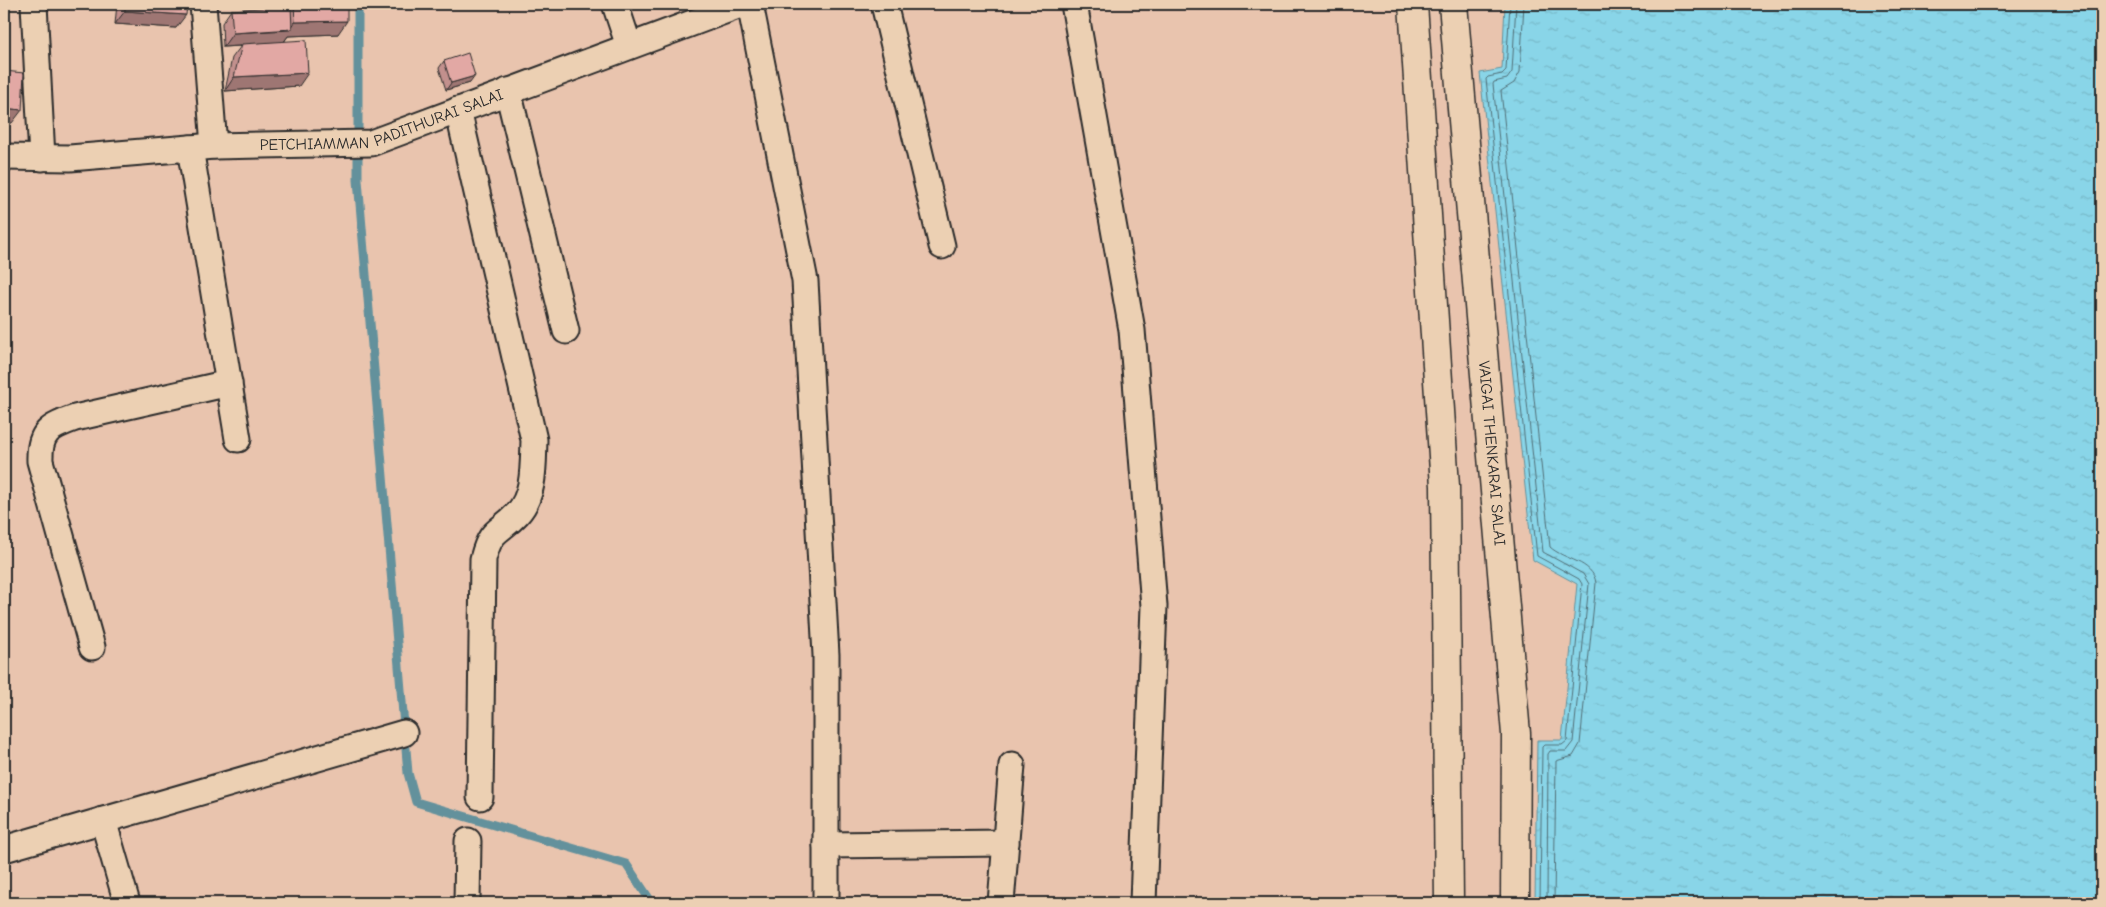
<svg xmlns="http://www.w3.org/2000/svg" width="2106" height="907" viewBox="0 0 2106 907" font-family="'Comic Neue',sans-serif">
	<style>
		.water { fill: url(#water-ripples); stroke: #63919c }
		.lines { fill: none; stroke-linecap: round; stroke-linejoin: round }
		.shore { stroke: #516f77; stroke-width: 1 }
		.stream { stroke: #63919c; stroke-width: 9 }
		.street-casing { stroke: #2b2b2b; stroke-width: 29 }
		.secondary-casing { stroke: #2b2b2b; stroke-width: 31 }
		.street { stroke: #ecd0b3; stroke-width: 25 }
		.secondary { stroke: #ecd0b3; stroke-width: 28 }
		.wall { fill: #c2908d; stroke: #2b2b2b }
		.shaded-wall { fill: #9e7673; stroke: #2b2b2b }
		.building { fill: #e2a8a4; stroke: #2b2b2b }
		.labels { text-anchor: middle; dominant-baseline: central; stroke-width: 4.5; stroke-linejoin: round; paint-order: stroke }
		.street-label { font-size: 16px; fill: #2b2b2b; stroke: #ecd0b3 }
	</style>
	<defs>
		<pattern id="water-ripples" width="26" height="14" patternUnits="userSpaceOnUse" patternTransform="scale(1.25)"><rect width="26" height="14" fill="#89d5e8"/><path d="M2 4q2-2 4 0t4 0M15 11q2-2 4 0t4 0" fill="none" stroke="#76b7c7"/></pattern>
	</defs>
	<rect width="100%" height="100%" fill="#e9c4ae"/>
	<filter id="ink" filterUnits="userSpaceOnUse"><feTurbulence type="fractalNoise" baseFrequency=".02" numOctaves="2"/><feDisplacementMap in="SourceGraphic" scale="10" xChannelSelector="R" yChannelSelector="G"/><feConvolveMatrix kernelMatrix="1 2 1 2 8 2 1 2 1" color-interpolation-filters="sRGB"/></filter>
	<g filter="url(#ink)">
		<path class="water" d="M1505,4H2102V903H1535L1537,740H1562L1577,584L1533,560L1480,73L1502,69Z"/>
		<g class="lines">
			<path class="shore" d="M1510,4L1506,70L1502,74L1488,77L1486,79L1537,556L1579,579L1582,584L1567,741L1562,745H1544L1542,747L1540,903
				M1516,4L1512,72L1507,79L1494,82L1493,84L1543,552L1583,574L1589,584L1573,742L1566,751H1550L1548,754L1547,903
				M1524,4L1520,72L1514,83L1501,91L1550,547C1564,560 1593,561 1596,583L1580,744L1573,756L1556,761L1554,903"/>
			<path class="stream" d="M358,4V180L408,773L416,802L626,864L652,903"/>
			<defs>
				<g id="street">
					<path d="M34,4L42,158"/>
					<path d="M203,4L214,146"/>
					<path d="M615,4L629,46"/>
					<path d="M750,4L805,281L826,655V903"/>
					<path d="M884,4L942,246"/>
					<path d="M1074,4L1132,330L1154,606L1143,903"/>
					<path d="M508,91L566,331"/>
					<path d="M458,110L534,440C533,464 535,495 517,514C498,534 491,528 483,559L480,797"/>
					<path d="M190,148L238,439"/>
					<path id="s1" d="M4,157L70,158L214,146L371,143L743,4"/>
					<path d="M92,647L40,461C39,431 50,427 75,418L229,383"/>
					<path d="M103,820L127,903"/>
					<path d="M826,845L1006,843"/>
					<path d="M4,849L404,733"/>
					<path d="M467,903L468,841"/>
					<path d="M1001,903L1012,765"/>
				</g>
				<g id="secondary">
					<path d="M1413,4L1445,486L1449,903"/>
					<path id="s2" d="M1453,4L1516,734L1515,903"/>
				</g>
			</defs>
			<use href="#street" class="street-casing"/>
			<use href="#secondary" class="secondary-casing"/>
			<use href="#street" class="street"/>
			<use href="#secondary" class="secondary"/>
		</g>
		<path class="wall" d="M117,4H187L176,28L115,24Z
			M289,4H347L338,34L288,36L284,42L299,86L225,91L232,58L241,46L223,47L222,23L231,10L287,7Z
			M444,61L470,83L446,90L439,68Z"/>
		<path class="shaded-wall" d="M125,11L186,15L176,28L115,24Z
			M347,21L338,34L288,36L283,43L223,47L233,33L290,30L295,22Z
			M308,73L299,86L225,91L234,77Z
			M475,76L470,83L446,90L451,83Z
			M4,108L22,110L12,123H4Z"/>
		<path class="building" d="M125,4H187L186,15L125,11Z
			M294,4H347V21L295,22Z
			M291,6L292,29L233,33L231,10Z
			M306,40L308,73L234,77L242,44Z
			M468,53L475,76L451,83L444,61Z
			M4,71L24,73L22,110L4,108Z"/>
	</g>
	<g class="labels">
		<g class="street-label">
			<text stroke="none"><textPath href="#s1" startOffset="382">PETCHIAMMAN PADITHURAI SALAI</textPath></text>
			<text stroke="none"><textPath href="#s2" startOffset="451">VAIGAI THENKARAI SALAI</textPath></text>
		</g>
	</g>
	<rect width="2106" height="907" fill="none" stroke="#ecd0b3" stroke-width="20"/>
	<rect x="10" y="10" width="2086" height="887" fill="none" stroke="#2b2b2b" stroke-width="2" filter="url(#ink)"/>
</svg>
